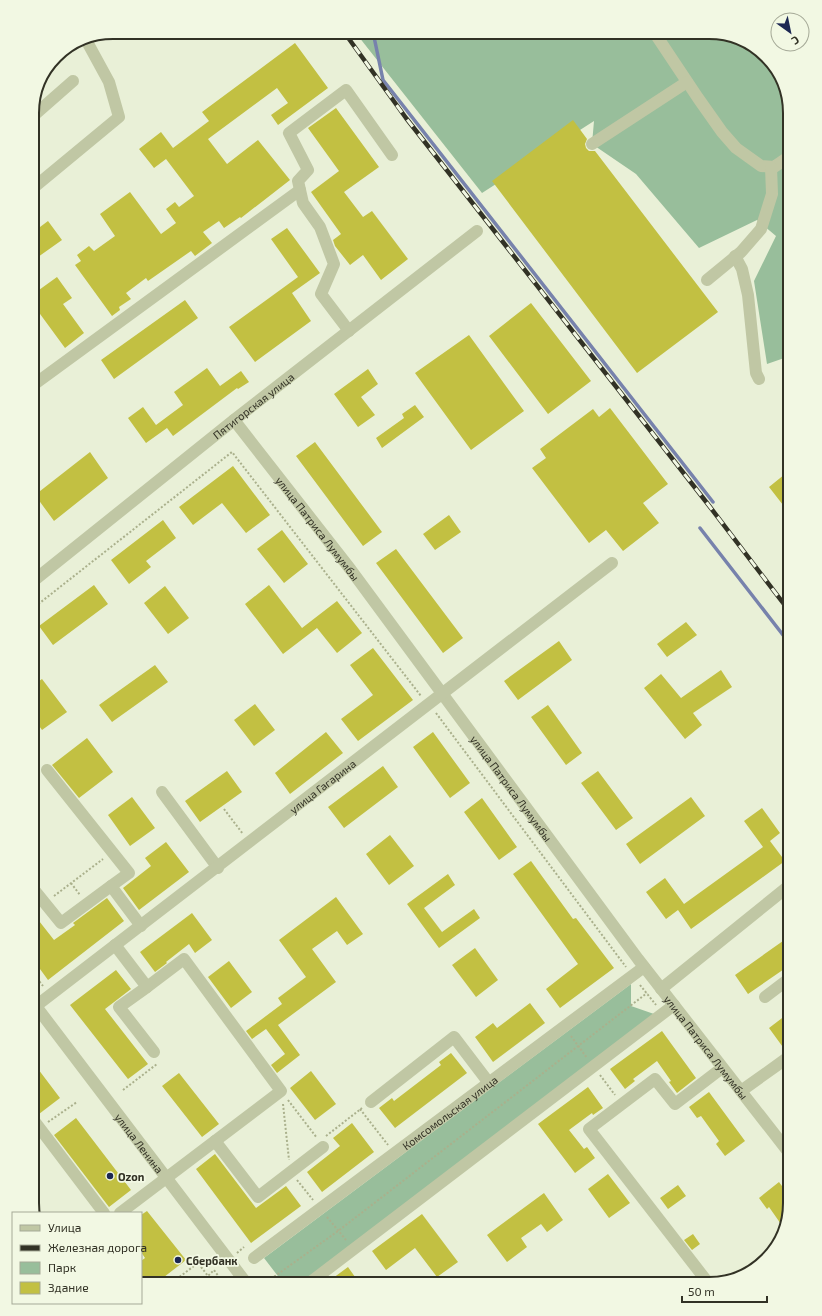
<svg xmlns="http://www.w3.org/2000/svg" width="822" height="1316" viewBox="0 0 822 1316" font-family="'Exo 2',sans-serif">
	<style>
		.green { fill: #98be9b }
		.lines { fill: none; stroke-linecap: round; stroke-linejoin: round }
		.stream { stroke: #7782ac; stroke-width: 3.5 }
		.building { fill: #c2c042 }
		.path { stroke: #aab08c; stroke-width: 2; stroke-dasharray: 2 2; stroke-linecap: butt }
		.minor { stroke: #c0c7a4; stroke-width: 12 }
		.rail-casing { stroke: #323225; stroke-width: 4.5 }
		.rail { stroke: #f2f8e3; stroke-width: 3; stroke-dasharray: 9; stroke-linecap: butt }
		.poi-dot { fill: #1c2752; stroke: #f2f8e3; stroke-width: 1.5 }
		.labels { text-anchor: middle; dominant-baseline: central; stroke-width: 3.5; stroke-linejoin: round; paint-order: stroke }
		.street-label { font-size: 11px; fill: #323225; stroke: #f2f8e3 }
		.poi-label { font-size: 11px; font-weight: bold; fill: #323225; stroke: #f2f8e3; text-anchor: start }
		.rim { fill: none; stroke: #323225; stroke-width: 2 }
	</style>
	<rect width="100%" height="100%" fill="#e9f0d7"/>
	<path class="green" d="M355,32H714L754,46L782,77L790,113V356L767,364L754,281L776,236L757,220L699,248L636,174L592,144L594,121L482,193Z
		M631,984V1006L654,1014L300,1284H284L264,1258Z"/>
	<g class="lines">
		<path class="stream" d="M373,32L383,80L713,502
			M700,528L790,644"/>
	</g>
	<path class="building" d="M295,43L328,88L278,125L271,115L288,103L277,88L208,139L227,164L258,140L290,180L241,218L240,217L224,228L219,221L203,232L212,243L195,256L191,251L148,281L146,278L126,293L131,299L119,307L120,310L112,316L75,265L81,261L77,255L89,246L94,251L115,236L100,214L130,192L161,234L176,223L166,209L175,202L179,207L194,196L166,159L154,168L139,149L161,132L173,148L209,121L202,112Z
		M336,108L379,167L344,192L363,217L372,211L408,259L381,280L363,255L350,265L335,246L333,240L341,234L311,192L339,171L308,128Z
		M573,120L587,139L585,144L586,148L589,151H595L718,312L637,373L492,181Z
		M48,221L62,240L38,257L32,248V233Z
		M287,228L320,273L292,293L311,321L255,362L229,327L298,277L271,239Z
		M57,277L72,298L63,304L84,333L65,348L32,303V295Z
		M185,300L198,318L114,379L101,360Z
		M531,303L591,381L548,414L489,336Z
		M469,335L524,411L471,450L415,373Z
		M207,368L220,386L241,371L249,382L238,389L237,388L173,436L167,428L146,443L128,418L143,407L156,425L183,405L174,392Z
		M368,369L378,384L361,397L375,415L358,427L334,394Z
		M415,405L424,417L382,448L376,438L404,418L402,414Z
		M610,408L668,484L643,503L659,523L623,551L606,530L589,543L532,468L546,458L540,449L593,409L599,417Z
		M315,442L382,532L363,546L296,456Z
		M90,452L108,478L54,521L35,495Z
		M233,466L270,515L246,533L222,503L193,525L179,507Z
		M790,470V514L769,487Z
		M449,515L461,532L435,550L423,534Z
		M163,520L176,538L146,561L151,567L129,584L111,560Z
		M282,530L308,564L284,583L257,549Z
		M396,549L463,638L443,653L376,563Z
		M94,585L108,604L53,645L39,626Z
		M269,585L302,628L337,601L362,633L337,653L317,628L283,654L245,604Z
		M165,586L189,618L168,634L144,603Z
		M686,622L697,635L667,657L657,644Z
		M559,641L572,660L518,700L504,681Z
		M373,648L413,700L358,741L341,719L373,695L350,665Z
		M155,665L168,682L112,722L99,705Z
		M721,670L732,687L693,713L702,725L685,739L644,688L661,674L681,698Z
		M42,679L67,712L42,730L32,716V686Z
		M255,704L275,730L254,746L234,720Z
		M548,705L582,753L566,765L531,717Z
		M326,732L343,753L290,794L275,773Z
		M433,732L470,783L450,798L413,747Z
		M87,738L113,772L79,798L52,765Z
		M383,766L398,787L344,828L328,807Z
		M227,771L242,792L200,822L185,801Z
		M598,771L633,818L616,830L581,783Z
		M132,797L155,828L130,846L108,815Z
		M691,797L705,816L640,864L626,844Z
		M482,798L517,847L499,860L464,812Z
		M762,808L780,833L770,841L785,861L691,929L678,910L666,919L646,892L665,878L684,904L763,847L744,821Z
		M390,835L414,866L389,885L366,854Z
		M166,842L189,872L139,910L123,888L151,866L145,858Z
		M531,861L573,919L576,918L614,968L560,1008L546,989L578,964L513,874Z
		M448,874L455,885L424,908L442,932L474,909L480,918L439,948L407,904Z
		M336,897L363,934L347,945L337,931L312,949L336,982L278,1025L300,1055L277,1073L271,1065L285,1054L266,1029L252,1039L246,1031L282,1004L278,998L306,977L279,940Z
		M107,898L124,921L48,980L32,958V912L54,940L75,925L73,923Z
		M192,913L212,940L195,953L189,944L166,962L167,963L155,972L140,952Z
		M790,936V965L748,994L735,975Z
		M475,948L498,980L476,997L452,965Z
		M229,961L252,992L231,1008L208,977Z
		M116,970L131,989L105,1009L148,1064L128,1079L70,1005Z
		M530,1003L545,1023L493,1062L475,1037L493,1023L497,1028Z
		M790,1012V1049L785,1050L769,1028Z
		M662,1031L696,1078L677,1093L669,1082L671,1081L657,1061L633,1079L635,1081L625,1089L610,1069Z
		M451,1053L467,1073L395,1128L379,1108L392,1098L394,1101L441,1065L439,1062Z
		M32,1061L60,1098L39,1114L32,1106Z
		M311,1071L336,1104L315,1120L290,1088Z
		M179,1073L219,1124L202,1137L162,1086Z
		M588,1087L603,1108L593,1115L592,1113L569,1130L584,1149L587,1147L595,1158L575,1173L538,1124Z
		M709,1092L745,1141L725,1156L716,1144L719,1141L701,1116L697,1118L689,1107Z
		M76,1118L131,1190L109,1207L54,1135Z
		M352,1123L374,1152L322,1192L307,1172L340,1146L333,1138Z
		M215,1154L256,1208L286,1186L301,1206L251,1243L196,1169Z
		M608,1174L630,1203L609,1218L588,1189Z
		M779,1182L790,1197V1203L783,1227L769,1207L767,1209L759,1198Z
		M678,1185L686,1196L668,1209L660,1198Z
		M544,1193L563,1220L547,1232L541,1224L521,1238L527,1247L507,1262L487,1235Z
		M147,1211L186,1260L155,1284H141V1261L145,1258L141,1252V1215Z
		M422,1214L458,1262L437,1277L415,1248L386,1270L372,1251Z
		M693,1234L700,1244L692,1250L684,1240Z
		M348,1267L360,1284H325Z"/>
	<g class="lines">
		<path class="path" d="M32,609L232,452L421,696
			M436,713L626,967
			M224,809L243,834
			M71,883L80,895
			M54,896L103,859
			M32,972L43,986
			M640,985L656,1005
			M571,1036L587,1058
			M600,1075L615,1095
			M123,1090L157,1064
			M288,1100L317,1138
			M283,1104L289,1160
			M360,1109L388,1145
			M48,1122L77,1102
			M326,1136L362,1108
			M297,1180L313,1200
			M327,1217L346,1240
			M237,1253L244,1247
			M271,1279L338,1231L647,993
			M170,1284L198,1263L208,1276L214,1270L224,1284"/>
		<g class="minor">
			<path d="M654,32L698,98L722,132L736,148L761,166L774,167L790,156"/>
			<path d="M32,117L73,81"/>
			<path d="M592,144L687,82"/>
			<path d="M32,189L119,117L109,82L85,38"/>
			<path d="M735,256L742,269L748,295L756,373L759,379"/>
			<path d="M707,280L741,252L761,229L772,194L771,167"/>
			<path d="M349,331L321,294L334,264L320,227L303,203L298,181L308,170L289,133L346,90L392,155"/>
			<path d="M32,386L300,190"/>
			<path id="s1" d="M234,420L351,570L638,959L790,1154"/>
			<path id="s2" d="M32,582L234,420L477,231"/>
			<path d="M47,770L129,873L111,886L141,926"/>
			<path d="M162,792L218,868"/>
			<path d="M32,893L35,891L61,923L111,886"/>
			<path d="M115,945L147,987L184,959L281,1091L120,1213"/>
			<path d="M147,987L119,1007L154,1052"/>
			<path d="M661,989L790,885"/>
			<path d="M765,997L790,978"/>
			<path id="s3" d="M32,1001L247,1284"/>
			<path id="s4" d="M32,1009C226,861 418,711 612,563"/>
			<path d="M741,1091L790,1056"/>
			<path d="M371,1102L454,1037L489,1083"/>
			<path d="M32,1118L104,1213"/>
			<path d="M215,1141L258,1197L323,1147"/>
			<path id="s5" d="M254,1258L644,967"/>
			<path d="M308,1284L674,1005"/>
			<path d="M709,1284L589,1129L655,1079L675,1104L722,1068"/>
		</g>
		<defs>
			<path id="rail" d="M344,32L406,118L707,503L790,612"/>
		</defs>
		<use href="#rail" class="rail-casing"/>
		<use href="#rail" class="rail"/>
	</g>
	<g class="poi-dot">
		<circle cx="110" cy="1176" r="4"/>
		<circle cx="178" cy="1260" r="4"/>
	</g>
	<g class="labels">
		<g class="street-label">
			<text stroke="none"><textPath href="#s2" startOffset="283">Пятигорская улица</textPath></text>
			<text stroke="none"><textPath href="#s1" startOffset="137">улица Патриса Лумумбы</textPath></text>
			<text stroke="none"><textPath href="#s4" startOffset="366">улица Гагарина</textPath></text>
			<text stroke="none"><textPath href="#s1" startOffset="461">улица Патриса Лумумбы</textPath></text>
			<text stroke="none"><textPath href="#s1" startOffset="785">улица Патриса Лумумбы</textPath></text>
			<text stroke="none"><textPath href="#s5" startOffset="244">Комсомольская улица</textPath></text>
			<text stroke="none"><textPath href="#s3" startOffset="178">улица Ленина</textPath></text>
		</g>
		<g class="poi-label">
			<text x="118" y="1176">Ozon</text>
			<text x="186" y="1260">Сбербанк</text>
		</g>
	</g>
	<path d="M0 0H822V1316H0ZM113 39H709A74 74 0 0 1 783 113V1203A74 74 0 0 1 709 1277H113A74 74 0 0 1 39 1203V113A74 74 0 0 1 113 39Z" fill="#f2f8e3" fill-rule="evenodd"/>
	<path class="rim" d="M113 39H709A74 74 0 0 1 783 113V1203A74 74 0 0 1 709 1277H113A74 74 0 0 1 39 1203V113A74 74 0 0 1 113 39Z"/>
	<rect x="12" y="1212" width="130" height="92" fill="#f2f8e3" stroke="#a5a997"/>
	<rect x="20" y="1225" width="20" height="6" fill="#c0c7a4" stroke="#a5a997"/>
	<text x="48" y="1232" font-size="12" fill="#323225">Улица</text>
	<rect x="20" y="1245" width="20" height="6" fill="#323225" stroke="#a5a997"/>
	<text x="48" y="1252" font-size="12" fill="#323225">Железная дорога</text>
	<rect x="20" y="1262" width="20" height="12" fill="#98be9b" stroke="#a5a997"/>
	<text x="48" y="1272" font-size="12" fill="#323225">Парк</text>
	<rect x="20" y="1282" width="20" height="12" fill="#c2c042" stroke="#a5a997"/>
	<text x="48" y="1292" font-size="12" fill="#323225">Здание</text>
	<g transform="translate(790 32) rotate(147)"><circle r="19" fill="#f2f8e3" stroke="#a5a997"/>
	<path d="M0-3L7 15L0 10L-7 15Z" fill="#1c2752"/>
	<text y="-6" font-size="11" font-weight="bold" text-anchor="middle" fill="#323225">С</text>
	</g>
	<path d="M682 1296v6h85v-6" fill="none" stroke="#323225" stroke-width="2"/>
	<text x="688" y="1296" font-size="12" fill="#323225" stroke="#f2f8e3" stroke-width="3" paint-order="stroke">50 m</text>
</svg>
